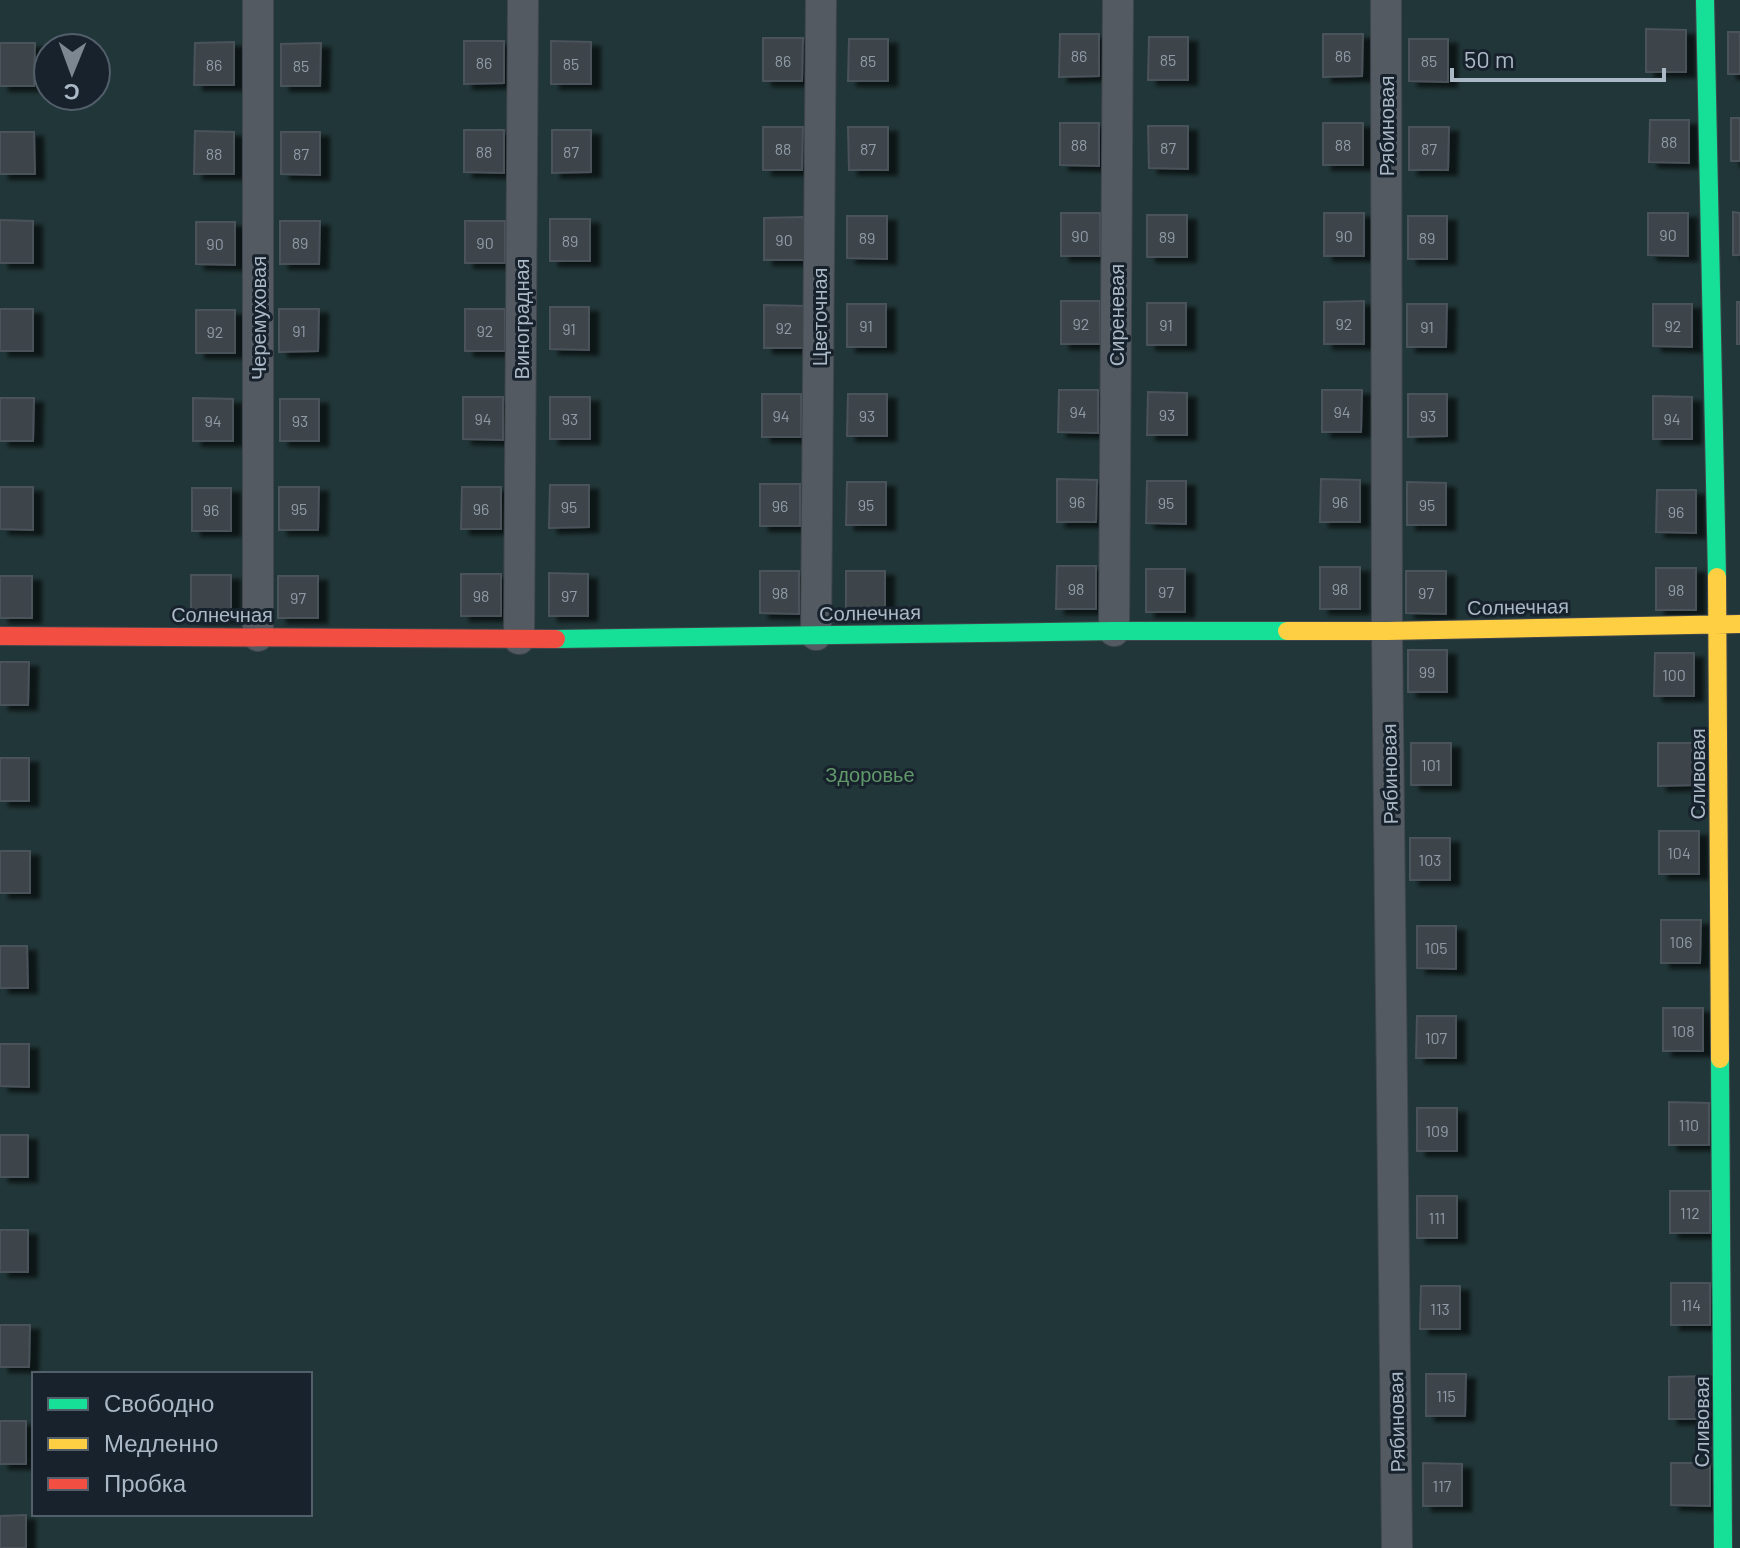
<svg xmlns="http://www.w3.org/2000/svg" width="1740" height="1548" viewBox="0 0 1740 1548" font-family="Barlow,sans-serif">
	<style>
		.green { fill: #213638; fill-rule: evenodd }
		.building { fill: #3e444b; stroke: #4b525a; stroke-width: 2; filter: url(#shadow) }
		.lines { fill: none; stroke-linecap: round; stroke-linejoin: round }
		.street-casing { stroke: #40464c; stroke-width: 32 }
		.fast-casing { stroke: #40464c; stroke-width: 20 }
		.slow-casing { stroke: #40464c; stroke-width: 20 }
		.jam-casing { stroke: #40464c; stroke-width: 20 }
		.street { stroke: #535a61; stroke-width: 30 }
		.fast { stroke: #16e098; stroke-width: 18 }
		.slow { stroke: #ffcf43; stroke-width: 18 }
		.jam { stroke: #f24e42; stroke-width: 18 }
		.labels { text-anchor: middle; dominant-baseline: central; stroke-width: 6; stroke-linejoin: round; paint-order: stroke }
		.number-label { font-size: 16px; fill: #909ba7 }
		.street-label { font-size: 20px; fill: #abb8c6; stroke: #17222d }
		.park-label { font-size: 20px; fill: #61986a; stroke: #17222d }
	</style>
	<defs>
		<filter id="shadow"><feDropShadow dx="9" dy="5" stdDeviation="2" flood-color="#0009"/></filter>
	</defs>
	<rect width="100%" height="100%" fill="#242b32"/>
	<path class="green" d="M0,0H1740V1548H0ZM48,48H96V96H48ZM34,1374H310V1514H34Z"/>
	<path class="building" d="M1646,29L1686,30V72H1646Z
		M1728,32H1740V74H1728Z
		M1060,34H1099V76L1059,77Z
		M1323,34H1363L1362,76L1323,77Z
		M1149,37H1188V80H1148Z
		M763,38H803L802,81H763Z
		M849,39H888V81H848Z
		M1409,39H1448V82L1409,81Z
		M464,41H504V83L464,84Z
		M551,41L591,42V84H551Z
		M234,42V85H194L195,43Z
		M0,43H35L34,86H0Z
		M321,43L320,86H281V44Z
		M1731,118H1740V161H1731Z
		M1650,120H1689V163L1649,162Z
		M1060,123H1099V166L1060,165Z
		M1323,123H1363V165H1323Z
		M1148,126H1188V169L1149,168Z
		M763,127H803L802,170H763Z
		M848,127H888V170H849Z
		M1409,127H1449L1448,170H1409Z
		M464,130H504V173L464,172Z
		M552,130H591V172L552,173Z
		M195,131L234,132V174H194Z
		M0,132H34L35,174H0Z
		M281,132H320V175L281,174Z
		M1733,212L1740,213V255H1733Z
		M1061,213H1100V256H1061Z
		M1324,213H1364V256H1324Z
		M1648,213H1688V256L1648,255Z
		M1147,215H1187V257H1147Z
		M847,216H887V259L847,258Z
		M1408,216H1447V259H1408Z
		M804,217V260H764V218Z
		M550,219H590V261H550Z
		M0,220L33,221V263H0Z
		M280,221H320L319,264H280Z
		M465,221H505V263H465Z
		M196,222H235V265L196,264Z
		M1061,301H1100V344H1061Z
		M1364,301V344H1324V302Z
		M1737,302H1740V344H1737Z
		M1147,303H1186V345H1147Z
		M847,304H886V347H847Z
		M1407,304H1447L1446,347H1407Z
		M1653,304H1692V347L1653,346Z
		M764,305L804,306V348H764Z
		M550,307H589V350L550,349Z
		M0,309H33V351H0Z
		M279,309H319L318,351L279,352Z
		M465,309H505V351H465Z
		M196,310H235V353H196Z
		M1059,390H1098V433L1058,432Z
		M1322,390H1362L1361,432H1322Z
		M1148,392L1187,393V435H1147Z
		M762,394H801V437H762Z
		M848,394H887V436H847Z
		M1408,394H1447V436L1408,437Z
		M1653,396L1692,397V439H1653Z
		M463,397H503V440L463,439Z
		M550,397H590V439H550Z
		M0,398H34L33,441H0Z
		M193,398L233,399V441H193Z
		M280,399H319V441H280Z
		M1057,479L1097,480L1096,522H1057Z
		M1321,479L1360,480V522H1320Z
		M1147,481H1186V524L1146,523Z
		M847,482H886V525H846Z
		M1407,482L1446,483V525H1407Z
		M760,484H800V526H760Z
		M550,485H589V527L549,528Z
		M0,487H33V530L0,529Z
		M279,487H319L318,530H279Z
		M462,487H501V529H461Z
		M192,488H231V531H192Z
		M1657,490H1696V533L1656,532Z
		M1057,566H1096V609H1056Z
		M1320,567H1360V609H1320Z
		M1656,568H1696V610H1656Z
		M1146,569H1185V612H1146Z
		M760,571H799V614L760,613Z
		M846,571H885V613L846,614Z
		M1406,571H1446V614L1406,613Z
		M549,573L588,574V616H549Z
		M461,574H501V616H461Z
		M191,575H231V618H191Z
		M0,576H32V618H0Z
		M278,576H318V618H278Z
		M1408,650H1447V692H1408Z
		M1655,653H1694V696H1654Z
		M0,662H29L28,705H0Z
		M1411,743H1451V785H1411Z
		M1658,743H1697V785L1658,786Z
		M0,758H29V801H0Z
		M1659,831H1699V874H1659Z
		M1410,838H1450V880H1410Z
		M0,851H30V893H0Z
		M1661,920H1701L1700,963H1661Z
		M1417,926H1456V969L1417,968Z
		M0,946H27L28,988H0Z
		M1663,1008H1703V1051H1663Z
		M1417,1016H1456V1058H1416Z
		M0,1044H29V1087L0,1086Z
		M1669,1102L1709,1103V1145H1669Z
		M1417,1108H1457V1151H1417Z
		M0,1135H28V1177H0Z
		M1670,1191H1710V1233H1670Z
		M1417,1196H1457V1238H1417Z
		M0,1230H28V1272H0Z
		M1671,1283H1710V1325H1671Z
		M1421,1286H1460V1329H1420Z
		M0,1325H30L29,1367H0Z
		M1426,1374H1466L1465,1416H1426Z
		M1709,1376V1419H1669V1377Z
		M0,1421H26V1464H0Z
		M1423,1463L1462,1464V1506H1423Z
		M1671,1463H1710V1506L1671,1505Z
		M26,1515V1548H0V1516Z"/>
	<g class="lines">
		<defs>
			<path id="street" d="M1386,0L1387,631L1397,1548
				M1114,631L1118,0
				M816,635L821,0
				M258,636V0
				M519,639L523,0"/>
			<path id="fast" d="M1705,0L1717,577
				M556,639L1114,631H1287
				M1720,1059L1723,1548"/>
			<path id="slow" d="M1717,577L1720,1059
				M1287,631H1387L1740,624"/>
			<path id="jam" d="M0,636L556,639"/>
		</defs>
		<use href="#street" class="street-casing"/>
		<use href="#fast" class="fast-casing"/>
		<use href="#slow" class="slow-casing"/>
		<use href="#jam" class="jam-casing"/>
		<use href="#street" class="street"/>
		<use href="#fast" class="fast"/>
		<use href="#slow" class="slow"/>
		<use href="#jam" class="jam"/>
	</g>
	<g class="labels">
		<g class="number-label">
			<text x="1079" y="55">86</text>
			<text x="1343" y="55">86</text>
			<text x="1168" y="59">85</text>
			<text x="783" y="60">86</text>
			<text x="868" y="60">85</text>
			<text x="1429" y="60">85</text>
			<text x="484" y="62">86</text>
			<text x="571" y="63">85</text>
			<text x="214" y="64">86</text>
			<text x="301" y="65">85</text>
			<text x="1669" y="141">88</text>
			<text x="1079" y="144">88</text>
			<text x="1343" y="144">88</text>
			<text x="1168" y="147">87</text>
			<text x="783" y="148">88</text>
			<text x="868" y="148">87</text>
			<text x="1429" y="148">87</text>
			<text x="484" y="151">88</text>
			<text x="571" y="151">87</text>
			<text x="214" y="153">88</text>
			<text x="301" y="153">87</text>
			<text x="1668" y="234">90</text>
			<text x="1080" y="235">90</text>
			<text x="1344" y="235">90</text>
			<text x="1167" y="236">89</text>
			<text x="867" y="237">89</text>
			<text x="1427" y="237">89</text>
			<text x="784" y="239">90</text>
			<text x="570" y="240">89</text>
			<text x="300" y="242">89</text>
			<text x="485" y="242">90</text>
			<text x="215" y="243">90</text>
			<text x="1081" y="323">92</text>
			<text x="1344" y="323">92</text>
			<text x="1166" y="324">91</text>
			<text x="866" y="325">91</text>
			<text x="1673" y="325">92</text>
			<text x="1427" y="326">91</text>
			<text x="784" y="327">92</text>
			<text x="569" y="328">91</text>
			<text x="299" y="330">91</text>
			<text x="485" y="330">92</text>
			<text x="215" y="331">92</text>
			<text x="1078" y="411">94</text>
			<text x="1342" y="411">94</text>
			<text x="1167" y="414">93</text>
			<text x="781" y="415">94</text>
			<text x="867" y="415">93</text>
			<text x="1428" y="415">93</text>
			<text x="483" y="418">94</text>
			<text x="570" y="418">93</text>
			<text x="1672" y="418">94</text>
			<text x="213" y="420">94</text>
			<text x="300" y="420">93</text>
			<text x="1077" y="501">96</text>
			<text x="1340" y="501">96</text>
			<text x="1166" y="502">95</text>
			<text x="866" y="504">95</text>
			<text x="1427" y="504">95</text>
			<text x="780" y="505">96</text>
			<text x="569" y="506">95</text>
			<text x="299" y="508">95</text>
			<text x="481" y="508">96</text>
			<text x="211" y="509">96</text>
			<text x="1676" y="511">96</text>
			<text x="1076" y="588">98</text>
			<text x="1340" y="588">98</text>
			<text x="1676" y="589">98</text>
			<text x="1166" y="591">97</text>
			<text x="780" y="592">98</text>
			<text x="1426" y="592">97</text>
			<text x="481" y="595">98</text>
			<text x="569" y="595">97</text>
			<text x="298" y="597">97</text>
			<text x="1427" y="671">99</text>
			<text x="1674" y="674">100</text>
			<text x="1431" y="764">101</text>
			<text x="1679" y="852">104</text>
			<text x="1430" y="859">103</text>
			<text x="1681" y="941">106</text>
			<text x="1436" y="947">105</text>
			<text x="1683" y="1030">108</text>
			<text x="1436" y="1037">107</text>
			<text x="1689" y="1124">110</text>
			<text x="1437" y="1130">109</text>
			<text x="1690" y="1212">112</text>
			<text x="1437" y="1217">111</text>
			<text x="1691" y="1304">114</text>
			<text x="1440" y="1308">113</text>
			<text x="1446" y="1395">115</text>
			<text x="1442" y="1485">117</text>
		</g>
		<g class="street-label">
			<text transform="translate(1386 126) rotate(-90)">Рябиновая</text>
			<text transform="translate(1116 315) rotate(-90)">Сиреневая</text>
			<text transform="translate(819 317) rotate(-90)">Цветочная</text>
			<text transform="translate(258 318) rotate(-90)">Черемуховая</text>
			<text transform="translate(521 319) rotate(-90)">Виноградная</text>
			<text transform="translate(1518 606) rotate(-1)">Солнечная</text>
			<text transform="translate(870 612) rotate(-1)">Солнечная</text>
			<text x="222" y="614">Солнечная</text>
			<text transform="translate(1389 774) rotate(-91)">Рябиновая</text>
			<text transform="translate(1697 774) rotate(-90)">Сливовая</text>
			<text transform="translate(1396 1422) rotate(-91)">Рябиновая</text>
			<text transform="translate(1701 1422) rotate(-90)">Сливовая</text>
		</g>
		<g class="park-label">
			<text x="870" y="774">Здоровье</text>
		</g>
	</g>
	<rect x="32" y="1372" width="280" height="144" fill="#17222d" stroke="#525e6a" stroke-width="2"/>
	<rect x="48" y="1398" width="40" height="12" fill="#16e098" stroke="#525e6a" stroke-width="2"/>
	<text x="104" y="1412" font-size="24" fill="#abb8c6">Свободно</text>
	<rect x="48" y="1438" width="40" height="12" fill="#ffcf43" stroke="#525e6a" stroke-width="2"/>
	<text x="104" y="1452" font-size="24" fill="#abb8c6">Медленно</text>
	<rect x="48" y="1478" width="40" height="12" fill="#f24e42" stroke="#525e6a" stroke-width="2"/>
	<text x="104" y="1492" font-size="24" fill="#abb8c6">Пробка</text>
	<g transform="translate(72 72) rotate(181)"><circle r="38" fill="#17222d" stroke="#525e6a" stroke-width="2"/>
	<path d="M0-6L14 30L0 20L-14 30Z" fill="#7c8792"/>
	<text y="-12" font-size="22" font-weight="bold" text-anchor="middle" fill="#abb8c6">С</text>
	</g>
	<path d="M1452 68v12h212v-12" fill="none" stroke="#abb8c6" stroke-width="4"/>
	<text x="1464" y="68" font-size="24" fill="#abb8c6" stroke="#17222d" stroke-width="6" paint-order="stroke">50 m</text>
</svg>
